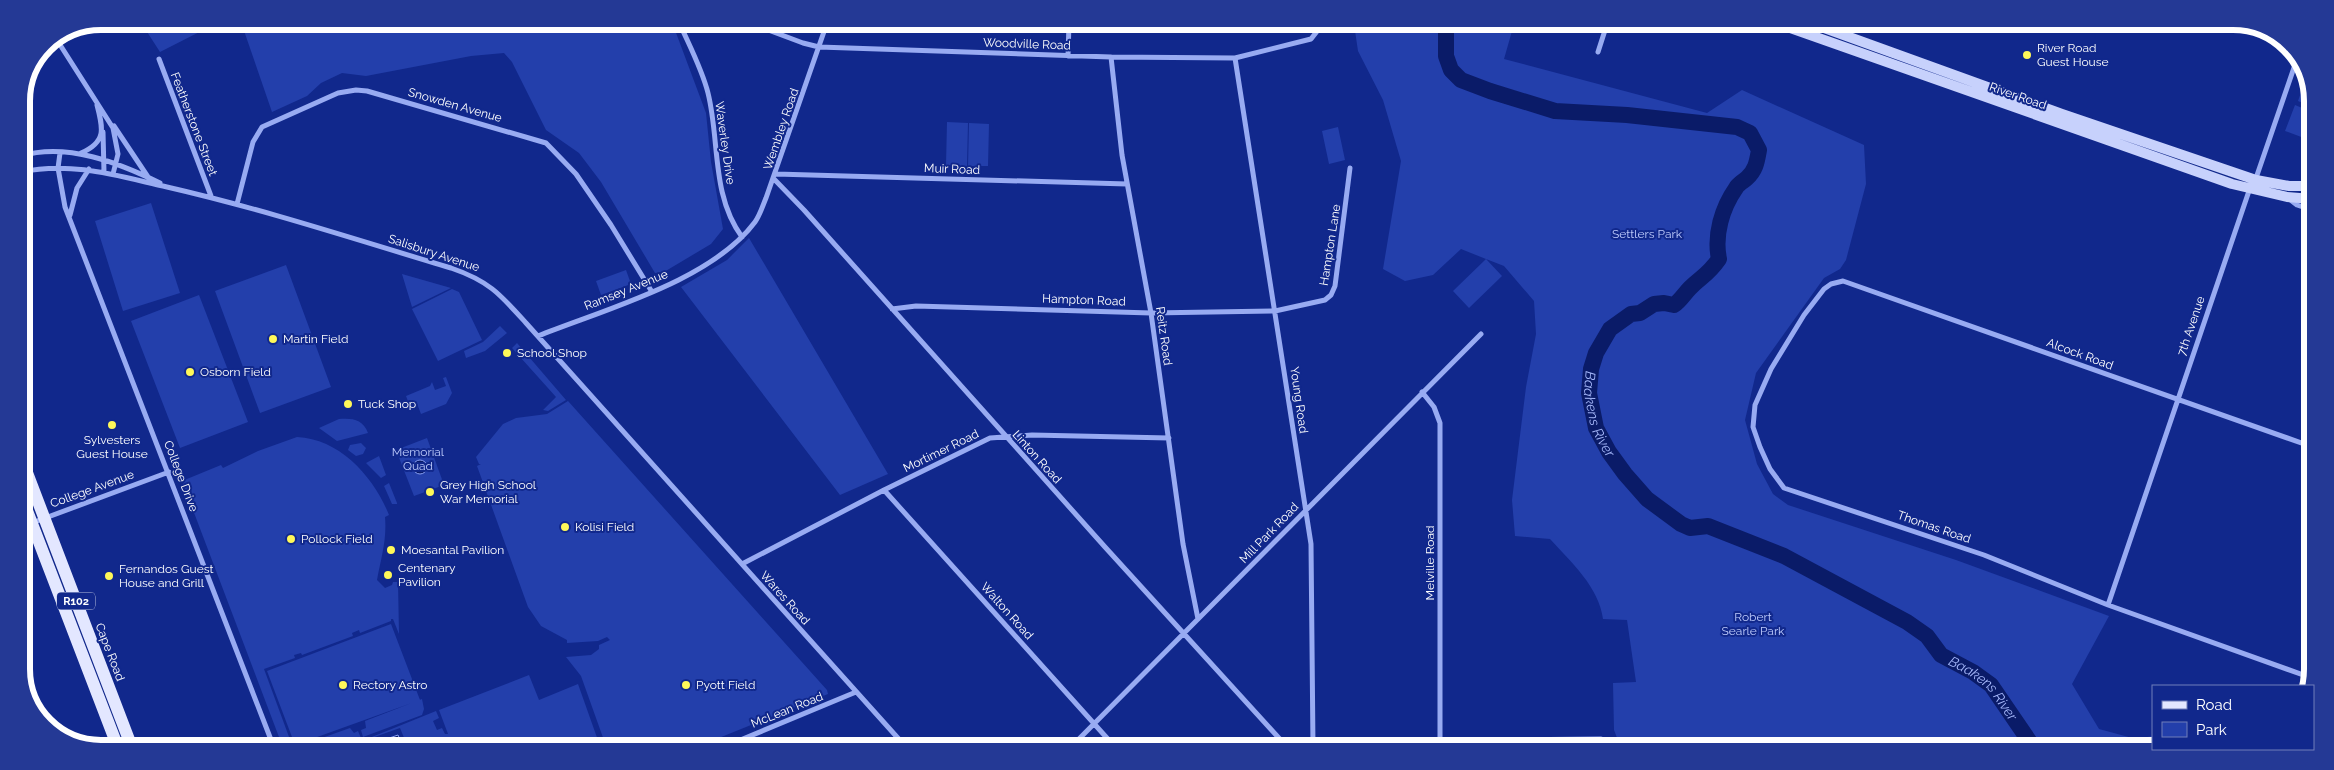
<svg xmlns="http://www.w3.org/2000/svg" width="2334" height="770" viewBox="0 0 2334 770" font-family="Raleway,sans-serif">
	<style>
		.green { fill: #233fab }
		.water { fill: #0a1b68; stroke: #8aa1f5 }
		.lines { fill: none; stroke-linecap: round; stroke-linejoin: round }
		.river { stroke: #0a1b68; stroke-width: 16 }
		.minor { stroke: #98abf2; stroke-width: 5 }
		.secondary { stroke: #c7d1fc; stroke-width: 10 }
		.primary { stroke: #e3e7ff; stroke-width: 12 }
		.poi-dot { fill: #fff859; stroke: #11288c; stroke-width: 2 }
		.labels { text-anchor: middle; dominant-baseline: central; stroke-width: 4; stroke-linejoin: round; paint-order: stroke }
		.shield { fill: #11288c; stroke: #b8bedc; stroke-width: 1 }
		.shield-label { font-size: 11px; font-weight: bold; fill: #fff }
		.street-label { font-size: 12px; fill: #fff; stroke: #11288c }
		.poi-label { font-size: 12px; fill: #fff; stroke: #11288c; text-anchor: start }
		.park-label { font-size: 12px; fill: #bfccfd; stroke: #11288c }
		.water-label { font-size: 14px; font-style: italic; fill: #a4b6f9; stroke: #11288c }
		.rim { fill: none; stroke: #fff; stroke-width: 6 }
	</style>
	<rect width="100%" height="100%" fill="#11288c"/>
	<path class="green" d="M140,21H221L160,52Z
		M241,22H672L706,113L711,162L723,229L711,244L664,272L655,273L601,182L579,153L546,130L512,62L504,53L471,56L366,76L342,73L321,83L307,96L272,112Z
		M1354,24H1514L1504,59L1707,113L1742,90L1864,145L1866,184L1846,260L1840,269L1824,278L1756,373L1745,420L1757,464L1773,494L1788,505L1956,560L2109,616L2072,684L2099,729L2136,739L2153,736V749L1621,748L1614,730L1613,683L1636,682L1627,620L1603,619C1599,587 1571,562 1550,539L1515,536L1512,500L1526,387L1536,334L1534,301L1504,266L1486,259L1502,276L1469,308L1453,291L1486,259L1461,249L1433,275L1405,281L1383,269L1401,161L1383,100L1358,51Z
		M2306,78L2313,95L2312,107L2298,101Z
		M2295,105L2312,112V141L2285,131Z
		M947,122L968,123L967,166L946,165Z
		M969,123L989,124L988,166H968Z
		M1338,127L1345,160L1329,164L1322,131Z
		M151,203L180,293L123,311L95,221Z
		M749,238L888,474L840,495L681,287L727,260Z
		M286,265L331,387L260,413L215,291Z
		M626,270L631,284L601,295L596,281Z
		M402,274L451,288L412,307Z
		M452,289L459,292L482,340L438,361L412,309Z
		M199,295L248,422L180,448L131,321Z
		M500,326L507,333L485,351L466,358L464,351L483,342Z
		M517,343L566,400L548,411L543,410L556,397L512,348Z
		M446,377L452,393L446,404L421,414L416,401L409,404L406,396L430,386L432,382L435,390L446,386L443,378Z
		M568,401L827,690L828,694L699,746H606L581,676L566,657L591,655L599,649V645L610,640L607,637L598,641L567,643V640L541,626L528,607L477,466L481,464H479L476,457L503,424L516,418L547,414Z
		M339,419C352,418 363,419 368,433L337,441L319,428Z
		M297,437C340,439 374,477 389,515L385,517C387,540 381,558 377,580L385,588L392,585L393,582H398L399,634L393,619H391V621L360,633L359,630L352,633L353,636L302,655L301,653L294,655L295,658L264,669L292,745H282L182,481L221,465L223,468L258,451Z
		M427,438L444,485L414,496L396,450Z
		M361,443L366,448L363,454L356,456L348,450L350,445Z
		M379,456L386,475L381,478L366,463Z
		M389,483L397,503V504H392L384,486Z
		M391,624L420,700L295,745L267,671Z
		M529,675L539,700L578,684L600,746L407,745L400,728L352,745L436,711L439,718L433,721L437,730L442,728L445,734H448L439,710Z
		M422,699L424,709L422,715L363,737L361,730L366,728L365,721Z
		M350,728L354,733L358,731L361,738L342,745H302Z"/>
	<path class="water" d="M413 467a7 7 0 1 1 14 0a7 7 0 1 1-14 0Z
		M398,735L402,745H369Z"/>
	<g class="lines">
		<path class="river" id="s1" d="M1446,24V56L1451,70L1461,80L1490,91L1555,111L1627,115L1737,127L1750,133L1759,150C1757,161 1756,170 1747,178C1744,181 1738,184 1736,188C1722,208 1714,235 1719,259C1708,275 1702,276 1690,288C1684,294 1681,300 1674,305L1664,303L1654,304L1640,313L1631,314L1610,329L1596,353L1591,369L1589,393L1596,428L1609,452L1625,474L1647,499L1681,524L1690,528L1708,526L1784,556L1907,622L1927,636L1941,655L1973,672L1991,685L2034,748"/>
		<path class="minor" d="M679,22C689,45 702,69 708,93C720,141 711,195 742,237
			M747,22L803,43L819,47L1111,57L1235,58L1311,39L1318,30L1316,24
			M57,40L113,128L118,154L113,174
			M1598,52L1607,24
			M1068,56L1069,23
			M1111,57L1122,155L1151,313L1183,544L1198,619
			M1235,58L1311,544L1313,747
			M159,59L211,196
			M114,126L148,177
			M103,132L104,172
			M60,153L58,168L65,207L273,745
			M81,153C107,142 103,128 97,105
			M21,156C67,142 119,163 160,183
			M21,172C72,161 118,176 167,187C263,209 357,240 451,268C489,281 500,294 526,323L905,746
			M776,174L1127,184
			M774,179L804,210L1105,547L1287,747
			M2255,181L2298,56
			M2288,198L2297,205L2312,210
			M237,204L253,142L262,127L338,93L356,90L367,91L546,143L576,174L611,225L652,292
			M70,215L77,188L89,169
			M892,309L916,306L1151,313L1275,311L1325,300L1331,295L1335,286L1350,168
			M538,336C605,309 711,281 755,222C760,215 763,205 766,198L827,23
			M1422,392L1434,407L1440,423V740
			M884,490L1115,747
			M21,527L169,472
			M742,564L884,490L990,438L1032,435L1169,438
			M2108,605L2250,188
			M2309,677L2108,605L1984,555L1784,488L1770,469L1760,447L1753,427L1755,405L1771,369L1804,315L1824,289L1831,284L1843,281L2310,446
			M1314,742L1601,739
			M726,746L856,692
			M1071,747L1481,334"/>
		<path class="secondary" d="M1779,24L2232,184L2287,197L2312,199
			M1816,25L2062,114L2256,180L2289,186H2312"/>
		<path class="primary" d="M21,457L131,745
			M21,495L117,745"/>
	</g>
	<g class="poi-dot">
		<circle cx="2027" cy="55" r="5"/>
		<circle cx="273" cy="339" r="5"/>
		<circle cx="507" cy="353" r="5"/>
		<circle cx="190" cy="372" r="5"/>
		<circle cx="348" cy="404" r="5"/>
		<circle cx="112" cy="425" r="5"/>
		<circle cx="430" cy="492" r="5"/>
		<circle cx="565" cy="527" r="5"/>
		<circle cx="291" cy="539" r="5"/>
		<circle cx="391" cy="550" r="5"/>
		<circle cx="388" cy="575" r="5"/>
		<circle cx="109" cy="576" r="5"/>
		<circle cx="343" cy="685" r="5"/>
		<circle cx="686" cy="685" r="5"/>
	</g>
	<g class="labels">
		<rect class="shield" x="57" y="592.5" width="38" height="17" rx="4"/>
		<g class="shield-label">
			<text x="76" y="601">R102</text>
		</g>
		<g class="street-label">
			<text transform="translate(1027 44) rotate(2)">Woodville Road</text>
			<text transform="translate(2018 96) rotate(19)">River Road</text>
			<text transform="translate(455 105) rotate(16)">Snowden Avenue</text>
			<text transform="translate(194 124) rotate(69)">Featherstone Street</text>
			<text transform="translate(781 129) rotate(-71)">Wembley Road</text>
			<text transform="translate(725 143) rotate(82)">Waverley Drive</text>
			<text transform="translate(952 169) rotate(2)">Muir Road</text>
			<text transform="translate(1330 245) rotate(-81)">Hampton Lane</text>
			<text transform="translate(434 253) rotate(18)">Salisbury Avenue</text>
			<text transform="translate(626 290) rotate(-22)">Ramsey Avenue</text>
			<text transform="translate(1084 300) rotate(2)">Hampton Road</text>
			<text transform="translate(2191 326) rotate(-71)">7th Avenue</text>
			<text transform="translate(1164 336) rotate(82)">Reitz Road</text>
			<text transform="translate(2080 354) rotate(20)">Alcock Road</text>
			<text transform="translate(1299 400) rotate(82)">Young Road</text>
			<text transform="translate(941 451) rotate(-26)">Mortimer Road</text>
			<text transform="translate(1037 457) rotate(48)">Linton Road</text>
			<text transform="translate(181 476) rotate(69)">College Drive</text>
			<text transform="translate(92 489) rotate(-20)">College Avenue</text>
			<text transform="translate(1934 527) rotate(19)">Thomas Road</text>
			<text transform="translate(1269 533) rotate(-46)">Mill Park Road</text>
			<text transform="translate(1430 563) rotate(-90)">Melville Road</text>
			<text transform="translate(785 598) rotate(48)">Wares Road</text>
			<text transform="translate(1007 611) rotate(48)">Walton Road</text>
			<text transform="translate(110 652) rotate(69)">Cape Road</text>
			<text transform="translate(787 710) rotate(-22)">McLean Road</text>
		</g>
		<g class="poi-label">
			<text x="2037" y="48">River Road<tspan x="2037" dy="14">Guest House</tspan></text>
			<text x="283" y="339">Martin Field</text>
			<text x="517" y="353">School Shop</text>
			<text x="200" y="372">Osborn Field</text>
			<text x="358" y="404">Tuck Shop</text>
			<text x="112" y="440" text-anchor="middle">Sylvesters<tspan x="112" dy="14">Guest House</tspan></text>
			<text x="440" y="485">Grey High School<tspan x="440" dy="14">War Memorial</tspan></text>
			<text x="575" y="527">Kolisi Field</text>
			<text x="301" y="539">Pollock Field</text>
			<text x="401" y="550">Moesantal Pavilion</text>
			<text x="398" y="568">Centenary<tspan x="398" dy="14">Pavilion</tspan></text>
			<text x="119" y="569">Fernandos Guest<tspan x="119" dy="14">House and Grill</tspan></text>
			<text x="353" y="685">Rectory Astro</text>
			<text x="696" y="685">Pyott Field</text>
		</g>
		<g class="park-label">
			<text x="1647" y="234">Settlers Park</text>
			<text x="418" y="452">Memorial<tspan x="418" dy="14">Quad</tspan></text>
			<text x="1753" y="617">Robert<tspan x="1753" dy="14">Searle Park</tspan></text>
		</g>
		<g class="water-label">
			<text stroke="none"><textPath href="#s1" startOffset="725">Baakens River</textPath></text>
			<text stroke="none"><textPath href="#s1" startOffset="1220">Baakens River</textPath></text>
		</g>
	</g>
	<path d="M0 0H2334V770H0ZM101 30H2233A71 71 0 0 1 2304 101V669A71 71 0 0 1 2233 740H101A71 71 0 0 1 30 669V101A71 71 0 0 1 101 30Z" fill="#243995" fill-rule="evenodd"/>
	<path class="rim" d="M101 30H2233A71 71 0 0 1 2304 101V669A71 71 0 0 1 2233 740H101A71 71 0 0 1 30 669V101A71 71 0 0 1 101 30Z"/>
	<rect x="2152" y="685" width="162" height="65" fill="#11288c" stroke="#707eba"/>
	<rect x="2162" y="701" width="25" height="8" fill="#e3e7ff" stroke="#707eba"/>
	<text x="2196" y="710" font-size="15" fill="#ffffff">Road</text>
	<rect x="2162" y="722" width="25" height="15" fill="#233fab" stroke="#707eba"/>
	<text x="2196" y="735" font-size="15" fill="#ffffff">Park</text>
</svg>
